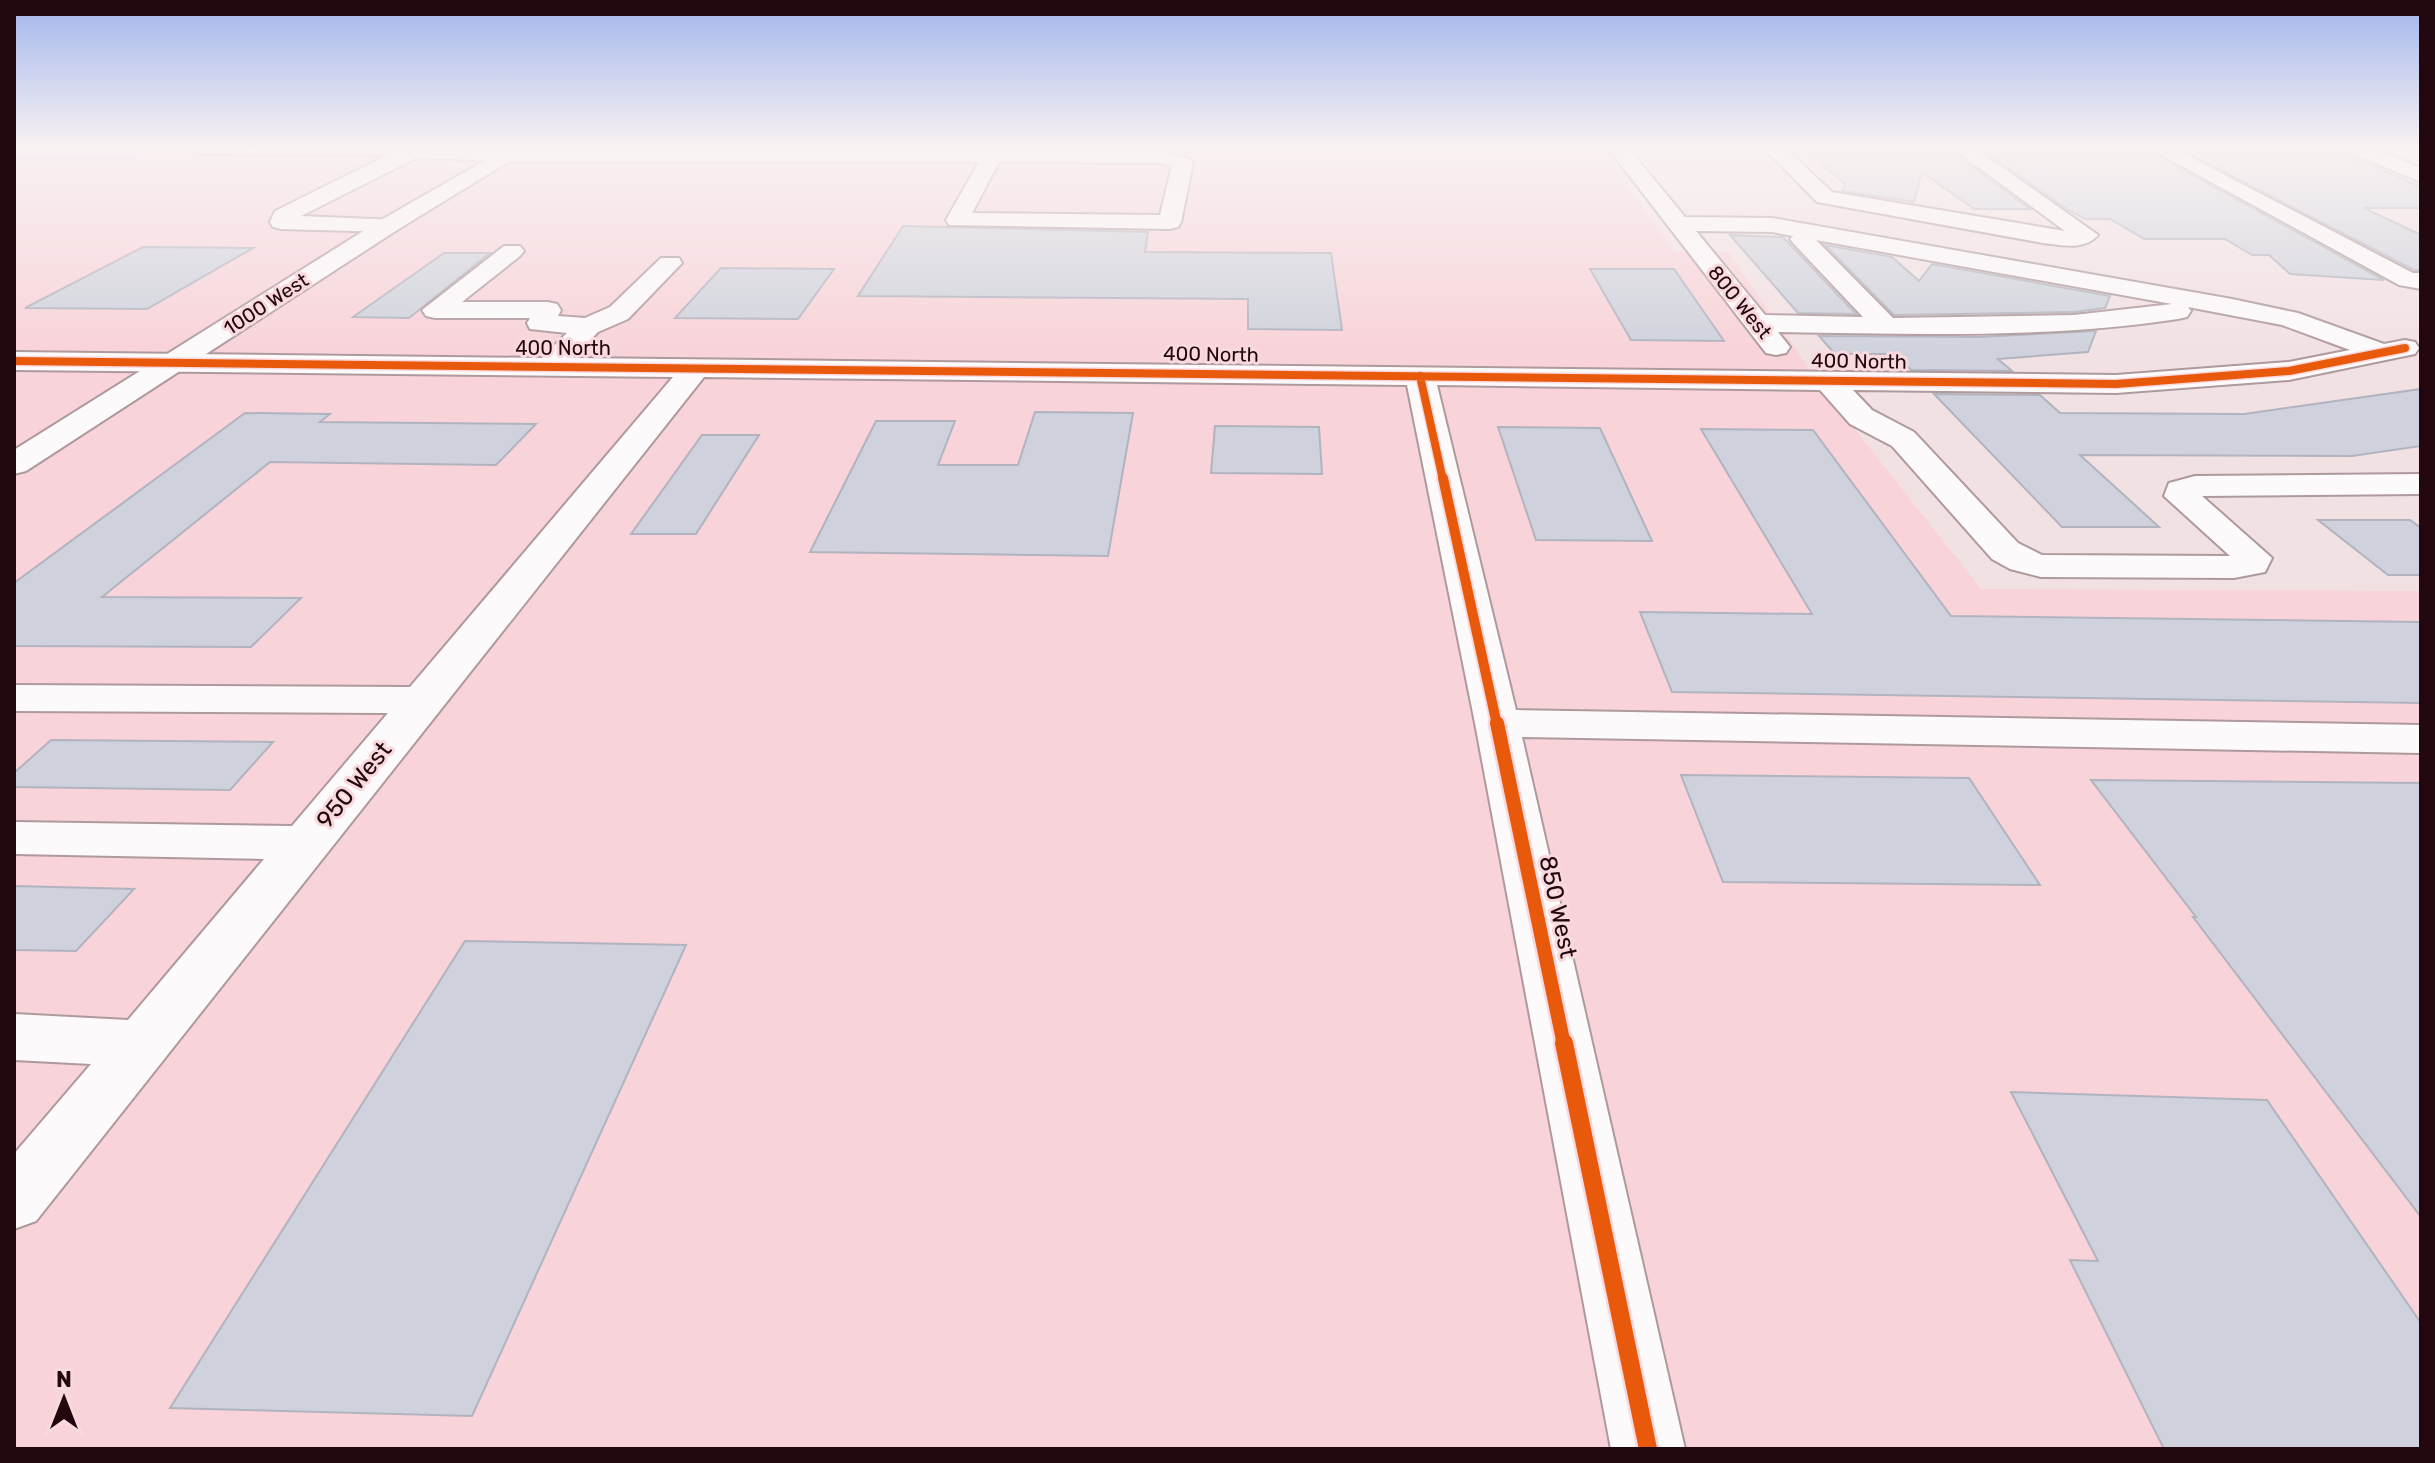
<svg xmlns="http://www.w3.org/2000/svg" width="2435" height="1463" viewBox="0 0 2435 1463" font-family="Rubik,sans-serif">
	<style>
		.built { fill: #f8d3d9 }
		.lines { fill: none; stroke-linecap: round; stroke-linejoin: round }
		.stream { stroke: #dab6f2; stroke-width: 6 }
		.building { fill: #cfd2dc; stroke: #b1b3be; stroke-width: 2 }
		.minor-casing { stroke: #ae999d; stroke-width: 4 }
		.major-casing { stroke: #ae999d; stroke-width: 4 }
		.minor { fill: #fdfafb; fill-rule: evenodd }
		.major { fill: #fdfafb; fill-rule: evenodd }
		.cycleway-far3-casing { stroke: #fad9de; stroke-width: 11 }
		.cycleway-far2-casing { stroke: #fad9de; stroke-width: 14 }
		.cycleway-far1-casing { stroke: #fad9de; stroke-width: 19 }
		.cycleway-casing { stroke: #fad9de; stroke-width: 23 }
		.cycleway-far3 { stroke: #e8590c; stroke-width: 8 }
		.cycleway-far2 { stroke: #e8590c; stroke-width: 10 }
		.cycleway-far1 { stroke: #e8590c; stroke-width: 14 }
		.cycleway { stroke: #e8590c; stroke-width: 18 }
		.labels { text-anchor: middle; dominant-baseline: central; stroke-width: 6; stroke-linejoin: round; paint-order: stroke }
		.far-street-label { font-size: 20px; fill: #22080e; stroke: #fad9de }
		.street-label { font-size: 24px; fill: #22080e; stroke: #fad9de }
	</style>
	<rect width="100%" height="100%" fill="#f2e1e3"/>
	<path class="built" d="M14,148H1600L1675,252H1728L1827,394L1981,589L2421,591V1449H14Z"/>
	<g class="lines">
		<path class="stream" d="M14,159L136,158"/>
	</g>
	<path class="building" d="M2193,148H2332L2421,187V208H2364L2421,235V270H2414L2186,152H2201Z
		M2148,151L2384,280L2290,274L2269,255H2252L2225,239H2144L2110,219H2085L2067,209L1985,152Z
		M1809,152H1952L2030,209H1974L1922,172L1914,202L1842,191L1845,184Z
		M903,226L1148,232L1145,252L1331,253L1342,330L1248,329V299L858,296Z
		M1730,235L1783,237L1856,314L1798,313Z
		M1825,245L1892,257L1919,281L1932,264L2110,296L2105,308L2074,312L1894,315Z
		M143,247L253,248L147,309L25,308Z
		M444,253H490L409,318L353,317Z
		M721,268L834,269L798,319L675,318Z
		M1590,269H1674L1724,341L1631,340Z
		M2096,331L2088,352L1998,359L2012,371L1911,370L1896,354H1835L1819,336L1978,337Z
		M2421,389V446L2352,456L2080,455L2159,527H2062L1934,394L2040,395L2060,413L2244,414Z
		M1035,412L1133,413L1108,556L810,552L876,421H955L938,465H1018Z
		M245,413L330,414L320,422L536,424L496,465L270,462L102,597L301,598L251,647L14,646V583Z
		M1215,426L1319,427L1322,474L1211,473Z
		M1498,427L1600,428L1652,541L1536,540Z
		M1701,429L1813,430L1951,616L2421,622V703L1672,692L1640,612L1812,614Z
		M702,435H759L696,534H631Z
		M2318,520H2410L2421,528V575H2388Z
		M51,740L273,742L230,790L14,787V773Z
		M1681,775L1969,778L2040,885L1723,882Z
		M2091,780L2421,783V1217L2193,917H2196Z
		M14,886L134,889L76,951L14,950Z
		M465,941L686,945L472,1416L170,1408Z
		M2011,1092L2267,1100L2421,1323V1449H2164L2070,1260L2098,1261Z"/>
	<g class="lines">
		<defs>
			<path id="minor" d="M187,148H935L1163,151L1190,159L1193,163L1181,222L1178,227L1170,229L949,225L946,220L979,162H507L418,157L301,216L397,220L400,225L397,230L389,232L281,229L273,227L270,222L275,211L388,155L197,154ZM999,162L1162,163L1172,166L1160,215L972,213Z
				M1608,148H1628L1685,217L1772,218L2232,299L2298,313L2384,344L2405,340L2415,342L2419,348L2415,354L2405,356L2289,380L2116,393L1853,390L1872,410L1914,432L2018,543L2042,555L2230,556L2164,496L2169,483L2195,476L2421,474V494L2202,496L2272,558L2265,572L2234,578L2041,577L2010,569L1992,559L1892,446L1850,424L1820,390L1437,385L1516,710L2421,725V753L1522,737L1685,1449H1611L1475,723L1407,385L704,377L36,1221L14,1229V1154L91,1064L14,1060V1014L128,1020L264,859L14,854V822L292,826L388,713L14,711V685L410,687L673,377L14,370V352L542,358L567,333L530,329L527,323L530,318H435L426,316L422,310L504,246H520L524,251L520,256L462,302H548L557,304L561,310L558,316L585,318L610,307L661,258H679L682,263L628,319L598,332L573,358L2116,375L2289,362L2350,350L2282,325L2188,307L2191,311L2187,317L2178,319C2045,339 1912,334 1778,332L1790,347L1786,353L1776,355L1766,353ZM1696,231L1772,232L1793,236L1790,239L1794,244L1863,317L1765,315ZM1816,240L2172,304L2074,315L1893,318Z
				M1764,148H1785L1832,192L2065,231L1952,148H1975L2098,235C2084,251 2062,245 2043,243L1817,202Z
				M2149,148H2173L2413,273H2421V289L2399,285Z
				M2346,148H2372L2421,168V182L2349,152Z"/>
			<path id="major" d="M507,148H531L397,230L26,471L14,474V450L381,220Z"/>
		</defs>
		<use href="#minor" class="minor-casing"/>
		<use href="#major" class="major-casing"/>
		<use href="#minor" class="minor"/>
		<use href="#major" class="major"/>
		<defs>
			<path id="cycleway-far3" d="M14,361L2116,384L2289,371L2405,348
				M1420,376L1443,480"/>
			<path id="cycleway-far2" d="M1443,478L1497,725"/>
			<path id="cycleway-far1" d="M1497,723L1564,1045"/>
			<path id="cycleway" d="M1564,1043L1648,1449"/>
		</defs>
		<use href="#cycleway-far3" class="cycleway-far3-casing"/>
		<use href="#cycleway-far2" class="cycleway-far2-casing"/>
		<use href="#cycleway-far1" class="cycleway-far1-casing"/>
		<use href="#cycleway" class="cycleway-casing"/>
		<use href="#cycleway-far3" class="cycleway-far3"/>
		<use href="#cycleway-far2" class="cycleway-far2"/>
		<use href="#cycleway-far1" class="cycleway-far1"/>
		<use href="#cycleway" class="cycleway"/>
	</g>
	<linearGradient id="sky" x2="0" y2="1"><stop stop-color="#a2b5ec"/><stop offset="0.42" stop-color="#f9f2f2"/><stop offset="1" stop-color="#f9f2f2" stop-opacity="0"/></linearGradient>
	<rect width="2435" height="353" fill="url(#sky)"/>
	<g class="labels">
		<g class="far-street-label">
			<text transform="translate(1740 302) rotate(51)">800 West</text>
			<text transform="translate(266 304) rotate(-33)">1000 West</text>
			<text x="563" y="348">400 North</text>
			<text transform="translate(1211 354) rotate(1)">400 North</text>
			<text transform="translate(1859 361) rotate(1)">400 North</text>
		</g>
		<g class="street-label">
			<text transform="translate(354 785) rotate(-51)">950 West</text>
			<text transform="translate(1558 907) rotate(78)">850 West</text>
		</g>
	</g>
	<rect width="2435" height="1463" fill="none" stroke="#22080e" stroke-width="32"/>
	<g transform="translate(64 1399)" stroke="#fad9de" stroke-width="6" paint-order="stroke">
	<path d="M0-6L14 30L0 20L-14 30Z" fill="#22080e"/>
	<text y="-12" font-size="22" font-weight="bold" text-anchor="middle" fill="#22080e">N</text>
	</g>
</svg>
